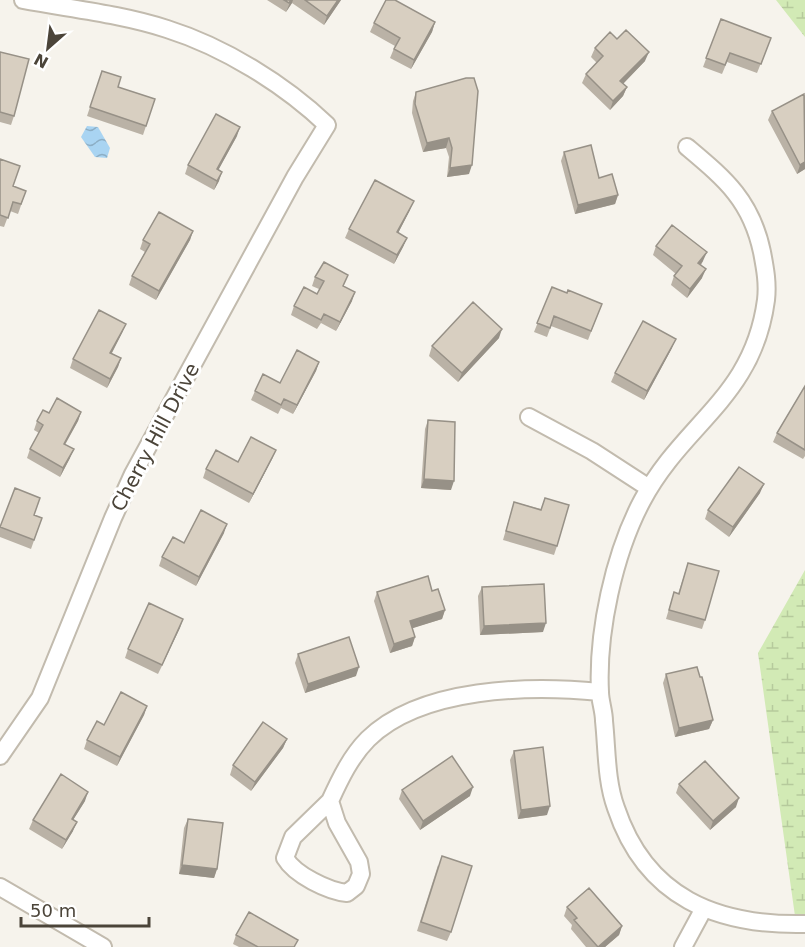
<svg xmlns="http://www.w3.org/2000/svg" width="805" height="947" viewBox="0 0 805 947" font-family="'DejaVu Sans',sans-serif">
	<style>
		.wetland { fill: url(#wetland-marsh) }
		.water { fill: url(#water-waves) }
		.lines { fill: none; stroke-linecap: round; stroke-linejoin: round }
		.minor-casing { stroke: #c2bbae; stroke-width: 20 }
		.minor { stroke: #fff; stroke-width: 16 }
		.wall { fill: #bab2a6 }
		.shaded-wall { fill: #979187 }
		.building { fill: #d8cfc1; stroke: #979187; stroke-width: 1.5 }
		.labels { text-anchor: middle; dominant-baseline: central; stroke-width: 6; stroke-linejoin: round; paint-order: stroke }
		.street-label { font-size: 20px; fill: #4b4439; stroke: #fff }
	</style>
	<defs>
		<pattern id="wetland-marsh" width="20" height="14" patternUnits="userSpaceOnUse" patternTransform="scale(1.5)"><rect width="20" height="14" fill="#d2eab5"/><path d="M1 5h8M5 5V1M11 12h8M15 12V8" fill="none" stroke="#b6ca9c"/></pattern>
		<pattern id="water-waves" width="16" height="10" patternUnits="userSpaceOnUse" patternTransform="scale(1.5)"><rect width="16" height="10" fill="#a9d4f2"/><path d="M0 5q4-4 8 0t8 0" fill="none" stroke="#8caec5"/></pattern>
	</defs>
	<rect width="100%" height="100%" fill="#f6f3ec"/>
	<path class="wetland" d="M776,0H805V37Z
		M805,570V916H795L758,653Z"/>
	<path class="water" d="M87,126L98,127L110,148L107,158L95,157L81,137Z"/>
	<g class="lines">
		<defs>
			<path id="minor" d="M687,147C725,179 751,200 762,252C765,268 768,283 766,300C753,398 683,423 642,501C614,554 597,632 600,692C600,701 604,711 604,721C607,749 606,781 616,808C646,898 717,926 805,924
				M529,417L592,451L649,488
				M0,756L40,698L113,518L133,474L295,177L327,125C284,84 224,47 167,29C121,14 71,9 23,0
				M330,801C340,779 351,756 368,739C421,687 530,685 600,692
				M330,801L337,823L359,862L361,874L356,886L347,893C328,891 295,875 285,858L293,837Z
				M0,887L103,947
				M683,947L703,910"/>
		</defs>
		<use href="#minor" class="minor-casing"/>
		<use href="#minor" class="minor"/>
	</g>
	<path class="wall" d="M267,0H341L324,25L292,3L286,12Z
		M721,19L771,38L757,73L727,62L722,74L703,67Z
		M435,22L432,32L411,69L390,58L395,46L370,32L374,23Z
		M617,39L645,61L623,84L627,87L623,96L610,110L582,83L586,74L597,63L591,57L595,48Z
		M0,52L14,116L11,125L0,122Z
		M102,71L118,87L155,99L143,135L87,116Z
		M466,78L469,174L447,177L449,157L446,148L423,152L412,113L413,101L416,92Z
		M805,95V169L797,174L768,120L772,111Z
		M237,136L218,170L219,181L214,190L185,174L188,165Z
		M564,152L618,195L615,204L575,214L561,161Z
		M0,159L13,186L26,191L18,214L10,211L4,227L0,226Z
		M410,210L398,233L407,238L403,247L394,264L345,238L349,229Z
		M193,231L190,240L156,300L129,285L132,276L145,252L140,249L143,240Z
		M656,246L703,261L701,265L702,278L687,298L671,285L674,276L676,274L653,255Z
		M315,277L344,286L352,301L336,331L321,323L317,329L291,315L294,306L317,294L319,289L312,286Z
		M552,287L567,293L602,304L588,340L551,326L547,337L534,332Z
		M126,324L122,333L112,353L121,358L118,367L107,388L70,368L73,359Z
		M499,338L458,382L429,356L432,346Z
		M672,348L644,400L611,382L615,373Z
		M319,362L316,371L293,414L281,408L278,414L251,400L255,391L280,383Z
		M805,386V456L803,459L773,442L777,433Z
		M81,412L78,421L65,445L70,458L60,477L27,458L30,449L39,433L34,430L37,421L49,413Z
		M428,420L451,490L421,488L425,429Z
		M276,450L272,459L249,503L203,478L206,469L238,462Z
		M760,493L729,537L705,519L708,510Z
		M545,498L557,546L554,555L503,540L514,502L541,509Z
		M34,515L42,518L31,549L0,537V527Z
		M224,533L196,586L159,566L162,557L184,543Z
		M688,563L705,620L702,629L666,619L674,592L678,594Z
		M482,587L543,632L480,635L478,596Z
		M432,591L445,610L442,619L412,628L415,637L412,646L390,653L374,601L377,592Z
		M183,619L158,674L125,658L128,649Z
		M298,654L356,676L305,693L295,663Z
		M666,674L700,677L713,720L709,729L675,737L663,683Z
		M147,706L144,715L117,766L84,749L87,740L104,725Z
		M287,739L283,748L251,791L230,775L233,765Z
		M514,751L547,815L518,819L510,760Z
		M679,784L736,807L710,830L676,793Z
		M402,790L470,796L420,830L399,799Z
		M85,801L73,820V831L62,849L29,829L33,820Z
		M188,819L217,869L214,878L179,874L184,828Z
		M438,865L451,932L447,941L417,931Z
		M567,907L622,926L619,935L605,947H586L571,929L572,925L564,916Z
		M236,935L296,947H239L233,944Z"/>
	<path class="shaded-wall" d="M291,0H293L292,3L286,12Z
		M338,0H341L324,25L327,16Z
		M435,22L432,32L411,69L414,60Z
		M649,52L645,61L617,90L620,81Z
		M627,87L623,96L610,110L613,101Z
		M240,127L237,136L214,178L217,169Z
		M449,138L446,148L423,152L427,143Z
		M805,162V169L797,174L800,165Z
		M472,165L469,174L447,177L450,168Z
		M222,172L219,181L214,190L217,181Z
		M618,195L615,204L575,214L578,205Z
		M414,201L410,210L394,241L397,232Z
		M193,231L190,240L156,300L159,291Z
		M407,238L403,247L394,264L397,255Z
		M707,252L703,261L695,272L698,263Z
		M706,269L702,278L687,298L690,289Z
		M355,292L352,301L336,331L340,322Z
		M126,324L122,333L107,362L110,353Z
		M502,329L499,338L458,382L462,373Z
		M676,339L672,348L644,400L647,391Z
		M121,358L118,367L107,388L110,379Z
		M319,362L316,371L293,414L297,405Z
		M81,412L78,421L60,453L64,444Z
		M74,449L70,458L60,477L63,468Z
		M276,450L272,459L249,503L253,494Z
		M424,479L454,481L451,490L421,488Z
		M764,484L760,493L729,537L733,527Z
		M227,524L224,533L196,586L199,577Z
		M445,610L442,619L407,630L410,621Z
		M183,619L180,628L158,674L162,665Z
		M546,623L543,632L480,635L484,626Z
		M415,637L412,646L390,653L394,644Z
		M359,667L356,676L305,693L308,684Z
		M147,706L144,715L117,766L120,757Z
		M713,720L709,729L675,737L679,728Z
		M287,739L283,748L251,791L255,782Z
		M473,787L470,796L420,830L423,821Z
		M88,792L85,801L68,828L72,819Z
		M739,798L736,807L710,830L713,821Z
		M550,806L547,815L518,819L521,810Z
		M77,822L73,831L62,849L66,840Z
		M182,865L217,869L214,878L179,874Z
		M622,926L619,935L605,947H598Z"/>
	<path class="building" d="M284,0H291L289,3Z
		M305,0H338L327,16Z
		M386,0H395L435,22L414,60L394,49L400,38L374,23Z
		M721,19L771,38L761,64L730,53L725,65L706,58Z
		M626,30L649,52L620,81L627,87L613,101L586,74L603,56L595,48L610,32L617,39Z
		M0,52L29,59L14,116L0,112Z
		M102,71L121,77L118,87L155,99L146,126L90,107Z
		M466,78H474L478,91L472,165L450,168L452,148L449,138L427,143L415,104L416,92Z
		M804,94L805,162L800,165L772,111Z
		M216,114L240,127L217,169L222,172L217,181L188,165Z
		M591,145L599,178L612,174L618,195L578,205L564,152Z
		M0,159L20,166L13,186L26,191L21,204L13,202L8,218L0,215Z
		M375,180L414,201L397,232L407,238L397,255L349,229Z
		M159,212L193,231L159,291L132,276L150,244L143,240Z
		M672,225L707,252L698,263L706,269L690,289L674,276L682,266L656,246Z
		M324,262L348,275L343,286L355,292L340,322L324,314L321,320L294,306L304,287L317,294L324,281L315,277Z
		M552,287L567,293L568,290L602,304L591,331L554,316L550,328L537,323Z
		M473,302L502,329L462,373L432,346Z
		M99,310L126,324L110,353L121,358L110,379L73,359Z
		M643,321L676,339L647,391L615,373Z
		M297,350L319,362L297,405L284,399L281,405L255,391L263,374L280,383Z
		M805,386V450L777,433Z
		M57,398L81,412L64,444L74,449L63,468L30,449L43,425L37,421L43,410L49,413Z
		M428,420L455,422L454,481L424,479Z
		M251,437L276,450L253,494L206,469L216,450L238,462Z
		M739,467L764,484L733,527L708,510Z
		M15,488L40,498L34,515L42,518L34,540L0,527Z
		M545,498L569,505L557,546L506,531L514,502L541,510Z
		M201,510L227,524L199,577L162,557L173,537L184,543Z
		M688,563L719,571L705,620L669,610L674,592L679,594Z
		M428,576L432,591L438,589L445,610L410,621L415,637L394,644L377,592Z
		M544,584L546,623L484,626L482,587Z
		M149,603L183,619L162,665L128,649Z
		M349,637L359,667L308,684L298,654Z
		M697,667L700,677H702L713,720L679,728L666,674Z
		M121,692L147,706L120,757L87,740L97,721L104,725Z
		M263,722L287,739L255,782L233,765Z
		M543,747L550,806L521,810L514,751Z
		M452,756L473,787L423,821L402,790Z
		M705,761L739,798L713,821L679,784Z
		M61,774L88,792L72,819L77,822L66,840L33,820Z
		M188,819L223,823L217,869L182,865Z
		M442,856L472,866L451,932L421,922Z
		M589,888L622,926L598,947L574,920L577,918L567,907Z
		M249,912L298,940L294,947H258L236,935Z"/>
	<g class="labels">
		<g class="street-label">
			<text transform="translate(155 437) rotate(-62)">Cherry Hill Drive</text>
		</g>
	</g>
	<g transform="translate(48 48) rotate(208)" stroke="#ffffff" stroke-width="4.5" paint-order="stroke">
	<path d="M0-4.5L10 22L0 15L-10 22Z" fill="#4b4439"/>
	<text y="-9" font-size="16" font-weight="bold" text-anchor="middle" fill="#4b4439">N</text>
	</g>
	<path d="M21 917v9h128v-9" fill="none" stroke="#4b4439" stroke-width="3"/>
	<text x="30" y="917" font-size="18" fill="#4b4439" stroke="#ffffff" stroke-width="4.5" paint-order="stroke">50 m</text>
</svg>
